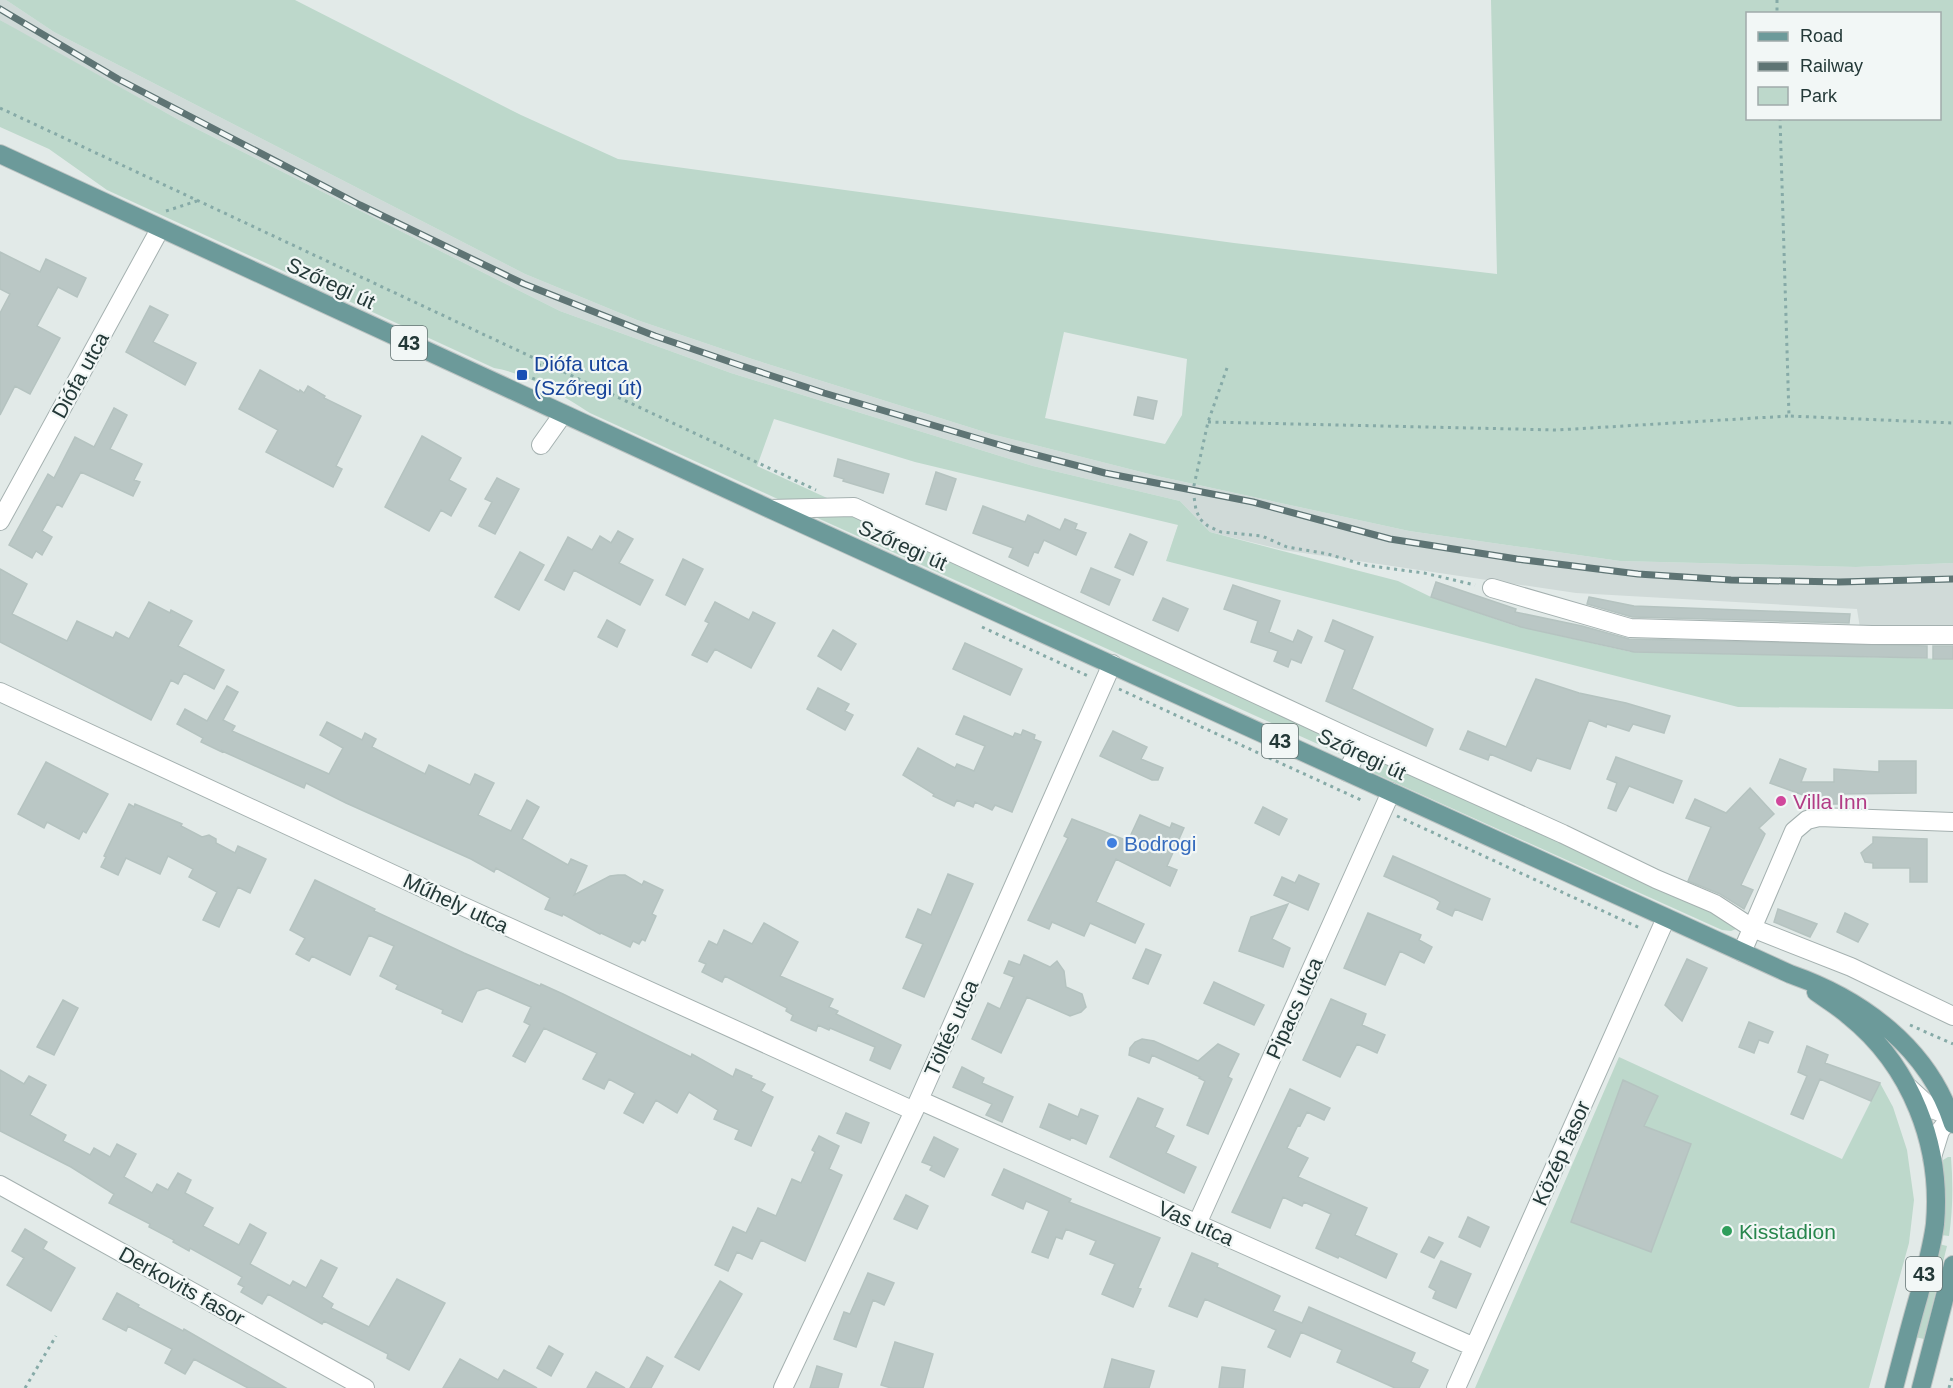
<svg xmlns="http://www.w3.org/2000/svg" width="1953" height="1388" viewBox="0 0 1953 1388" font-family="Arial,sans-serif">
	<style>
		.built { fill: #d0dad8 }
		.green { fill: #bdd8cb; fill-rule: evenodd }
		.building { fill: #bac7c5; stroke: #b5c3c0; stroke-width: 1.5 }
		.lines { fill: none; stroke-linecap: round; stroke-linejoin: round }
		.minor-casing { stroke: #a5b1b0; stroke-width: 20 }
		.major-casing { stroke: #bdc4c3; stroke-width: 20 }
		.path { stroke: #86aaa7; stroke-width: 3; stroke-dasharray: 3 4.5; stroke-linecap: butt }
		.minor { stroke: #fff; stroke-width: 18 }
		.major { stroke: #6c9a9a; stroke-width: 18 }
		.rail-casing { stroke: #5e7474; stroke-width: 7 }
		.rail { stroke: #f2f7f6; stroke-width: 4.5; stroke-dasharray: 14; stroke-linecap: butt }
		.transit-dot { fill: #1a4fb4; stroke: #f2f7f6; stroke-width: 2 }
		.hotel-dot { fill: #d1479c; stroke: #f2f7f6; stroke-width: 2 }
		.shop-dot { fill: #3f7fe0; stroke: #f2f7f6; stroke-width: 2 }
		.leisure-dot { fill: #2e9e5b; stroke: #f2f7f6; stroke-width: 2 }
		.labels { text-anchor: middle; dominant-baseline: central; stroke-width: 4.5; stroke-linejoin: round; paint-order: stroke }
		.shield { fill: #f2f7f6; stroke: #627271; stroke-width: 1.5 }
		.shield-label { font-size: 20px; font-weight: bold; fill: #243938 }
		.street-label { font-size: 21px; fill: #243938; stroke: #f2f7f6 }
		.transit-label { font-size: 21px; fill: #164399; stroke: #f2f7f6; text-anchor: start }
		.hotel-label { font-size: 21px; fill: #b23c85; stroke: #f2f7f6; text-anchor: start }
		.shop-label { font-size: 21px; fill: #366cbe; stroke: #f2f7f6; text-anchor: start }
		.leisure-label { font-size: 21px; fill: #27864d; stroke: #f2f7f6; text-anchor: start }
	</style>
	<rect width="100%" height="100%" fill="#e2eae8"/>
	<path class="built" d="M0,0H6L54,32L525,274L637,320L752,359L991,434L1157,476L1409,531L1620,561L1856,567L1953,563V628H1860L1857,609L1576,593L1283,550L1210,532L1180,501L1033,466L731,373L560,311L179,120L18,31L0,20Z"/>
	<path class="green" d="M6,0H295L521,115L618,159L1234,243L1497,274L1491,0H1953V563L1856,567L1620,561L1409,531L1157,476L991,434L752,359L637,320L525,274L54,32ZM1748,14H1940V118H1748ZM1064,332L1187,359L1182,415L1165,444L1045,418Z
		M0,20L179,120L560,311L731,373L1033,466L1180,501L1210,532L1398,581L1431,597L1516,626L1631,652L1953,659V709L1738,707L1166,561L1178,525L915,462L774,419L757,466L838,503L793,506L590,413C563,395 526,373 494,368L107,190L49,149L0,127Z
		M853,512L1340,740L1348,753L1340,754L813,516Z
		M1371,758L1386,761L1721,913L1734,925L1736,929L1731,931L1722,930L1367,770L1363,764L1364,760Z
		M1619,1057L1842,1159L1880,1083L1893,1107L1907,1150L1914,1200L1909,1243L1869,1388H1475Z
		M1948,1157H1951C1953,1183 1953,1210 1949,1236L1941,1235L1944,1208L1943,1160Z
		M1939,1244L1947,1246L1924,1339L1915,1337Z"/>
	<path class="building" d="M0,252L40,272L46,259L86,278L77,297L58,287L37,326L60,338L30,394L15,386L0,415V313L10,294L0,289Z
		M150,306L168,315L153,342L196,363L185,385L126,352Z
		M260,370L299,392L300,390L304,393L308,386L325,396L324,398L361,416L336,466L342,469L333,487L266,452L278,430L239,409Z
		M1138,397L1157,401L1153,419L1134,415Z
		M114,408L127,415L110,449L142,464L134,480L140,482L133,496L81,472L62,507L57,504L42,531L52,537L42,555L36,551L32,558L9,545L48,474L54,478L75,437L94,447Z
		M422,436L461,458L449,480L466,489L451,516L441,510L429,531L385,507Z
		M838,459L889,474L883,493L843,481L844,479L834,476Z
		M936,472L956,479L946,510L926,504Z
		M497,478L519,489L495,534L479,526L492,502L485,499Z
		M983,506L1025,522L1028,515L1060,530L1065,519L1077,524L1075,529L1086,533L1076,555L1044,540L1038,553L1034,552L1028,566L1009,557L1013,548L973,533Z
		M618,531L633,539L619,563L653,580L640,605L574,570L564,590L545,580L568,537L592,550L600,536L611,543Z
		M1130,534L1147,542L1133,575L1115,567Z
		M520,552L544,565L519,610L495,597Z
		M683,559L703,569L685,605L666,595Z
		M1091,568L1120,580L1109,605L1081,592Z
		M0,569L27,584L12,614L67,641L77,621L113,638L116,632L129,639L149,602L170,613L171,610L192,621L178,646L224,670L214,689L184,673L178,684L171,680L151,720L0,642Z
		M1436,582L1516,609L1515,612L1582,626L1629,639L1927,646V658L1634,652L1521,627L1431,597Z
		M1233,585L1280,601L1269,632L1293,642L1298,630L1312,637L1301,663L1291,659L1288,667L1274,661L1278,651L1251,642L1258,621L1224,609Z
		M1589,597L1634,606L1850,614L1849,623L1632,617L1587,604Z
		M1163,598L1188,609L1178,631L1153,620Z
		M715,602L749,620L753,612L775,623L751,668L715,649L707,662L692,655L709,623L705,621Z
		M607,620L625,630L617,647L598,637Z
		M1333,620L1373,637L1352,689L1433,729L1426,746L1326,701L1345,650L1325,641Z
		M833,630L856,644L841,670L818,656Z
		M965,643L1022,669L1010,695L953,669Z
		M1933,646H1953V659H1933Z
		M1536,679L1579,693L1626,703L1670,716L1664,733L1633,724L1629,731L1607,724L1606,727L1589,720L1570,769L1537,758L1531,771L1490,754L1488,760L1460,749L1468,731L1506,747Z
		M227,686L238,692L223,720L235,726L232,731L329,774L343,748L320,735L327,722L362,740L365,733L376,739L372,747L425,774L429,765L470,785L475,774L494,783L478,815L511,831L527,800L539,807L522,839L568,865L571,859L587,866L574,895L610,876L618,875H625L642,885L644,881L663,890L652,914L656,916L645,941L642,939L639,944L633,941L630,947L601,933L600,934L563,914L562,916L545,909L550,898L496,868L494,872L471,859L346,803L306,783L304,788L222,751V752L201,742L203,738L177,724L185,709L207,721Z
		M818,688L849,704L845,711L853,715L845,730L807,709Z
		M964,716L1013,737L1015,733L1021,735L1023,730L1035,735L1034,739L1041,742L1012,812L995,805L992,810L975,802L973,807L957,800L954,806L933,796L934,794L903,775L918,748L955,768L957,764L974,771L985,746L956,734Z
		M1113,731L1147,747L1141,759L1163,768L1158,780H1152L1100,756Z
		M1616,757L1682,781L1673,803L1629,786L1616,811L1608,808L1617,783L1607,779Z
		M1780,759L1806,769L1801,782H1834V769L1879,772V761H1916V793L1840,794L1839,804H1814V799L1770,783Z
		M46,762L108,794L86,833L83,831L79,839L47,822L44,828L18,814Z
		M1750,788L1774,814L1759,828L1765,834L1741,885L1753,890L1744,909L1720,894L1688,881L1711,827L1686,818L1695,799L1726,813Z
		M129,804L134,807L135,804L182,824L181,826L202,837L209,835L216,839V843L235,853L238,846L266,859L250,893L238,887L219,927L203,920L217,892L189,877L193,869L168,856L160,874L126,858L118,875L101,867L106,857L104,856Z
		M1263,807L1287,819L1279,835L1255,823Z
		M1140,815L1170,828L1172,823L1184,828L1167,866L1177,870L1170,886L1116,859L1096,902L1144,924L1135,943L1090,923L1084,936L1052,922L1049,929L1028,920L1068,838L1064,836L1072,819L1128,841Z
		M1873,837L1927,839V882H1910V868H1873V863L1865,862L1861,853L1873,843Z
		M1393,856L1490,899L1482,920L1455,909L1452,916L1437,909L1440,902L1434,898L1384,876Z
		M948,874L973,884L924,997L903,988L923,944L906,937L918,909L931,915Z
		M1299,875L1319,884L1308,910L1274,895L1282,877L1295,883Z
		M315,880L375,909L374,911L464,953L540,986L541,984L563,994L691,1057L692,1054L733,1077L736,1069L752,1076L751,1078L765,1084L761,1091L773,1097L751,1146L735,1139L739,1130L714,1119L718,1110L689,1092L677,1113L656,1100L643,1123L624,1113L635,1093L609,1079L604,1089L583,1079L597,1053L544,1028L525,1062L513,1056L530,1025L524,1022L531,1007L487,988L477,991L462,1022L442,1013L443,1010L396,989L398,985L380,976L394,946L369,935L350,975L312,956L309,961L296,954L305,938L290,930Z
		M1288,904L1272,939L1290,948L1283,967L1239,951L1251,917Z
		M1778,909L1817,924L1810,937L1774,922Z
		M1368,913L1421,935L1419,940L1432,947L1424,963L1400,951L1385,985L1344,968Z
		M1845,913L1868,924L1858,942L1837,932Z
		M764,923L798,942L780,976L833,999L829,1007L838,1011L836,1014L901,1045L890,1069L870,1060L875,1047L830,1028L829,1030L818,1025L816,1031L791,1020L793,1015L786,1011L787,1008L725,976L722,982L702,972L706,964L699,961L709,941L717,945L724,930L752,944Z
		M1146,949L1161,955L1148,984L1133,978Z
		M1024,955L1050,967L1057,961L1064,971L1066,987L1082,994L1086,1007L1081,1012L1070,1016L1027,997L1001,1053L972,1039L988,1003L1000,1009L1014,977L1004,973L1009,961L1020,965Z
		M1687,959L1707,968L1682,1021L1665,1005Z
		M1214,982L1264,1005L1254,1025L1204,1003Z
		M1331,999L1366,1014L1362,1025L1385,1035L1377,1053L1357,1044L1340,1077L1303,1060Z
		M63,1000L78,1008L54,1055L37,1047Z
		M1749,1022L1773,1032L1768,1043L1759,1040L1754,1053L1739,1047Z
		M1142,1039L1154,1041L1198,1061L1218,1044L1239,1054L1228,1077L1232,1079L1208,1134L1187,1125L1205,1081L1199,1078L1200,1077L1152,1055L1149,1063L1129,1055L1130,1048L1135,1042Z
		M1807,1046L1828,1055L1825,1063L1880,1083L1871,1101L1820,1079L1803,1119L1791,1114L1807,1076L1798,1072Z
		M962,1067L984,1078L982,1083L1013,1097L1002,1122L986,1115L992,1104L953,1087Z
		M0,1070L24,1084L29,1076L46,1085L30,1115L66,1135L63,1141L90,1155L94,1148L110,1157L117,1144L136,1154L124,1177L152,1193L157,1184L168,1190L178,1173L191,1180L185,1193L213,1208L203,1226L239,1245L250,1224L266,1233L250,1264L290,1286L293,1281L306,1288L321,1260L337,1268L322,1297L333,1304L331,1308L369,1327L397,1279L445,1303L409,1370L387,1358L388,1354L324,1321L322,1324L268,1294L262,1304L241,1292L244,1287L238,1284L242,1277L190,1248L189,1251L173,1242L174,1240L149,1227L150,1224L109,1203L114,1194L71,1167L0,1131Z
		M1623,1080L1658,1096L1644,1126L1691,1144L1651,1252L1571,1222Z
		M1290,1089L1330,1108L1324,1120L1307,1112L1300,1126L1298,1125L1287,1148L1308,1158L1298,1177L1367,1208L1355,1235L1397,1254L1386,1278L1339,1256L1338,1258L1316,1248L1331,1214L1304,1202L1302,1206L1283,1197L1270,1228L1232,1212Z
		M1138,1098L1163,1109L1155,1127L1174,1136L1166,1153L1196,1167L1184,1193L1110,1157Z
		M1049,1104L1078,1117L1081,1109L1098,1116L1086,1144L1071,1137L1070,1140L1040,1127Z
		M846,1113L869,1123L861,1143L837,1133Z
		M819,1136L839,1146L829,1169L842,1175L805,1261L761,1240L752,1259L737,1252L728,1271L715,1265L733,1227L746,1233L758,1208L776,1216L792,1179L801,1183L815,1152L812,1150Z
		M934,1137L958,1149L944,1177L930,1170L932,1166L922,1162Z
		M1004,1169L1071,1199L1069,1202L1160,1238L1138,1288L1141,1289L1133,1307L1102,1294L1115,1264L1090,1254L1096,1241L1066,1229L1062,1239L1056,1237L1048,1258L1032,1252L1049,1211L1026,1201L1023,1209L992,1195Z
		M906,1195L928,1206L917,1229L894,1219Z
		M1468,1217L1489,1227L1480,1247L1459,1237Z
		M25,1229L47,1242L43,1249L75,1268L51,1311L7,1285L24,1258L12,1251Z
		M1429,1237L1443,1243L1434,1258L1421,1252Z
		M1192,1253L1218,1264L1217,1267L1280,1296L1273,1311L1302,1323L1309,1307L1415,1353L1411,1362L1428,1370L1419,1388H1395L1337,1362L1342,1350L1301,1332L1290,1357L1268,1347L1276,1330L1205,1299L1197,1317L1169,1306Z
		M1441,1261L1471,1274L1456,1308L1433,1298L1436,1291L1429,1287Z
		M868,1273L894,1283L884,1305L873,1300L856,1347L834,1339L844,1312L850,1314Z
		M720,1281L742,1294L699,1370L675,1357Z
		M117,1293L139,1305L138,1307L183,1331L184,1329L286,1388H248L194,1359L185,1374L165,1363L172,1349L128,1326L126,1331L103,1319Z
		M895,1342L933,1354L923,1388H891L881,1385Z
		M549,1346L563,1354L551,1376L537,1368Z
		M647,1357L663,1366L651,1388H630Z
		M460,1359L498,1380L504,1370L537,1388H443Z
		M1112,1359L1154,1371L1149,1388H1104Z
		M817,1366L842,1374L838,1388H810Z
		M1222,1367L1245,1370L1243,1388H1219Z
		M596,1372L625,1388H587Z"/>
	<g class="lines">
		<defs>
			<path id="minor" d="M541,445L563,414
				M770,509L854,507L1361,743L1563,834L1656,879L1715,904L1752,928L1851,967L1953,1016
				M0,521L160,229
				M1492,588L1630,628L1872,635H1953
				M0,692L427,890L914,1111
				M1347,772L1361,743
				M1742,952L1794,831L1807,820L1819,817L1953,822
				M1909,1088L1932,1109L1953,1117
				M919,1100L1474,1347
				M1932,1157L1940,1131L1953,1114
				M0,1185L365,1388
				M1197,1224L1391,792
				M783,1388L914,1111L1112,664
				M1456,1388L1666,918"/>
			<path id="major" d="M0,154L770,509L1790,974C1862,999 1929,1048 1953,1124
				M1816,992C1827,1000 1839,1007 1849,1016C1911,1066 1942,1145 1935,1224C1932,1248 1925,1271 1919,1295C1910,1326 1902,1357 1894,1388
				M1921,1388L1953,1265"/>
		</defs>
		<use href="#minor" class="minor-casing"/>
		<use href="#major" class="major-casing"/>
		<path class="path" d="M1777,0V14
			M0,108L816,490
			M1780,118L1789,416L1953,423
			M166,211L197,201
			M1227,368L1208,422L1193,490L1196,510L1200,519L1208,526L1221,532L1262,536L1287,547L1328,554L1364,565L1424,573L1475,585
			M533,380L541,361
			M1208,422L1557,430L1789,416
			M982,627L1088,676
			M1119,689L1361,800
			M1397,816L1642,929
			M1910,1025L1953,1044
			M25,1388L56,1336
			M1949,1388L1953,1374"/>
		<use href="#minor" class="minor"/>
		<use href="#major" class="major"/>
		<defs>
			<path id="rail" d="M0,9L118,79L360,205L524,284L655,336L739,365L824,393L1010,448L1105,473L1253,502L1390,539L1517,559L1638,574L1731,580L1839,582L1953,579"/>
		</defs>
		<use href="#rail" class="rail-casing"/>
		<use href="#rail" class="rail"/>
	</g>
	<rect class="transit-dot" x="516" y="369" width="12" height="12" rx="3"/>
	<circle class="hotel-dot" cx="1781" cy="801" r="6"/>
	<circle class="shop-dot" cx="1112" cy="843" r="6"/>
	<circle class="leisure-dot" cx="1727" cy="1231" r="6"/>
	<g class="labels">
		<g class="shield">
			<rect x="391" y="326" width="36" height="34" rx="4.5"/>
			<rect x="1262" y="724" width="36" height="34" rx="4.5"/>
			<rect x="1906" y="1257" width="36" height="34" rx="4.5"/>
		</g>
		<g class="shield-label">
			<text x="409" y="343">43</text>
			<text x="1280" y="741">43</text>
			<text x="1924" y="1274">43</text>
		</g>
		<g class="street-label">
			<text transform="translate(331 283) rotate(25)">Szőregi út</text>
			<text transform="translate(80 375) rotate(-61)">Diófa utca</text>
			<text transform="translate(903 545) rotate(24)">Szőregi út</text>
			<text transform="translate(1362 754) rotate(25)">Szőregi út</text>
			<text transform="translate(456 903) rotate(25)">Műhely utca</text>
			<text transform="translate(1294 1008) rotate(-66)">Pipacs utca</text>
			<text transform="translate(951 1028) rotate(-66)">Töltés utca</text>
			<text transform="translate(1561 1153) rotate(-66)">Közép fasor</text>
			<text transform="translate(1196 1223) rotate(24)">Vas utca</text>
			<text transform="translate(182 1286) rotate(29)">Derkovits fasor</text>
		</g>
		<g class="transit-label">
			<text x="534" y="363">Diófa utca<tspan x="534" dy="24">(Szőregi út)</tspan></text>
		</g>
		<g class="hotel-label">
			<text x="1793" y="801">Villa Inn</text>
		</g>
		<g class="shop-label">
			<text x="1124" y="843">Bodrogi</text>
		</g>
		<g class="leisure-label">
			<text x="1739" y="1231">Kisstadion</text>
		</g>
	</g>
	<rect x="1746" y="12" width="195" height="108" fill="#f2f7f6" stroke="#a0abaa" stroke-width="1.5"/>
	<rect x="1758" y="32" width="30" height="9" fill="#6c9a9a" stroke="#a0abaa" stroke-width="1.5"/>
	<text x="1800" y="42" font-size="18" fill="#243938">Road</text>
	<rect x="1758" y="62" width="30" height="9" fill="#5e7474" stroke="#a0abaa" stroke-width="1.5"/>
	<text x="1800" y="72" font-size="18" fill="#243938">Railway</text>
	<rect x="1758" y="87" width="30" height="18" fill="#bdd8cb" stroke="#a0abaa" stroke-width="1.5"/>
	<text x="1800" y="102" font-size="18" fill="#243938">Park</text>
</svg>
